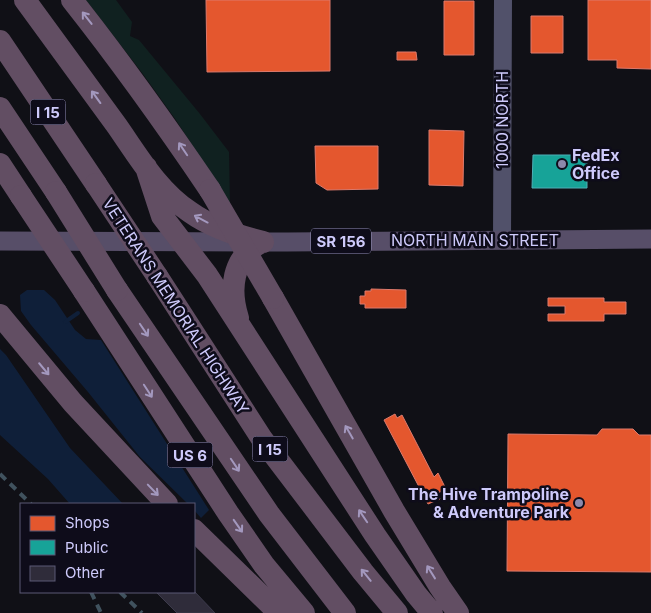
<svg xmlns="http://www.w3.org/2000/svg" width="651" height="613" viewBox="0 0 651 613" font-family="Inter,sans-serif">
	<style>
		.green { fill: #102120 }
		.water { fill: #0f1f39 }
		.shops { fill: #e4572e; stroke: #dd7a6c }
		.public { fill: #17a398; stroke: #4eafb6 }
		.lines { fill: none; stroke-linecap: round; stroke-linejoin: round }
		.stream { stroke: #0f1f39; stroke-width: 4 }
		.building { fill: #2f2c3a; stroke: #3c3a4b }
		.secondary { stroke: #51516a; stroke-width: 18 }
		.primary { stroke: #574e68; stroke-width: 19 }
		.highway { stroke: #624e63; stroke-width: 22 }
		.rail { stroke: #40525e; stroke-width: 4; stroke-dasharray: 8 6; stroke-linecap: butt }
		.highway-bridge { stroke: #624e63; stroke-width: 22 }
		.oneway { stroke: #a398be }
		.poi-dot { fill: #8c89ab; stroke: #0e0c1a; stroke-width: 2 }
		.labels { text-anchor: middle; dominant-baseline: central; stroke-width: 5; stroke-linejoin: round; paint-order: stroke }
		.shield { fill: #0e0c1a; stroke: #9491b8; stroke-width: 1 }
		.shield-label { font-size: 15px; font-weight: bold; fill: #cecafb }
		.street-label { font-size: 16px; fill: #cecafb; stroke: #0e0c1a }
		.poi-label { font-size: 16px; font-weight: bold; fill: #cecafb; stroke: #0e0c1a; text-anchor: start }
	</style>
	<rect width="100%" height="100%" fill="#101016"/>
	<path class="green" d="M86,0H116L132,22L130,36L139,40L200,114L229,152L230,204L176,120L143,74Z"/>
	<path class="water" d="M27,290H44L55,300L75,330L86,339L101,340L209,510L201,518L194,510V504H188L140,457L88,392L31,325L21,311L20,295Z
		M0,349L6,355L70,448L123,504H70L48,479L0,435Z"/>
	<path class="shops" d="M206,0H330V71L207,72Z
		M588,0H651V69L617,68V60H588Z
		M444,1H474V55H444Z
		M531,16H563V53H531Z
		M397,52H416L417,60H397Z
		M429,130L464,131L463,186L429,185Z
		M315,146H378V189L327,190L316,183Z
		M371,289L406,290V308H365V304H360V296H365V291H371Z
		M548,298H604V302H626V314H604V321H548V314H565V306H548Z
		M395,414L397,418L402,415L434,477L438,473L446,489L438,493L440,499L428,504L384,420Z
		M602,429H633L639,435H651V572L507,571L508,434L597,435Z"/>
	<path class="public" d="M533,155H587V188H532Z"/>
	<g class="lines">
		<path class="stream" d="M65,322L78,313"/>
	</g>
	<path class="building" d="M194,591L215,613H177L156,592Z"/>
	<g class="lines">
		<path class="secondary" d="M502,240L503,0"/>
		<path class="primary" d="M0,241L287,242L651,239"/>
		<path class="highway" d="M25,0C56,42 86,84 117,126C138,156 158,191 190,212C211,227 238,236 263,242
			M72,0C121,62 166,125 210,190
			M0,41L96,184
			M0,108L56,192
			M0,164L21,196
			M146,167L162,216L207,275L375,535L416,594L432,613
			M157,276L262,439L363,572L397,613
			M117,290L269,514L345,613
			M84,291L228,513L264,565L304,613
			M273,298L394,511L440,587L458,613
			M0,315L73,403L167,504
			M238,318C229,290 232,258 260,243
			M194,530L279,613"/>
		<path class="rail" d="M0,474L31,504
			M91,592L101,613
			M120,592L142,613"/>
		<path class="highway-bridge" d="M96,184L157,276
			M210,190L273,298
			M56,192L117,290
			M21,196L84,291"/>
	</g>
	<defs><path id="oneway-shaft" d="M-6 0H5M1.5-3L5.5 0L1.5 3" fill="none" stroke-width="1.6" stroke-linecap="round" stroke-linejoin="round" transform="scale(1.25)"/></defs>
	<g class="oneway">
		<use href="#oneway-shaft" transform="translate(87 18) rotate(-128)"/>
		<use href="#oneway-shaft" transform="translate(96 97) rotate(-126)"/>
		<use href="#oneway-shaft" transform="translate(183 149) rotate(-124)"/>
		<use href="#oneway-shaft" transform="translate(201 219) rotate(-152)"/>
		<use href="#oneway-shaft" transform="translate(144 330) rotate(56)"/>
		<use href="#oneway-shaft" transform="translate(44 369) rotate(50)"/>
		<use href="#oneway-shaft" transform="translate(148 391) rotate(57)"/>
		<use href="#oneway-shaft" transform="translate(349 432) rotate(-120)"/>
		<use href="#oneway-shaft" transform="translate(235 465) rotate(56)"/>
		<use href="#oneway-shaft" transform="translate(153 490) rotate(46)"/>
		<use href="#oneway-shaft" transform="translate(363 516) rotate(-124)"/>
		<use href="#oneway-shaft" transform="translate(238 526) rotate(55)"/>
		<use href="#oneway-shaft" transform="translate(431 572) rotate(-122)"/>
		<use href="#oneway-shaft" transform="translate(366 575) rotate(-129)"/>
	</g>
	<g class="poi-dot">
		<circle cx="562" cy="164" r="5"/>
		<circle cx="579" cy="503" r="5"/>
	</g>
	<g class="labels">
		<g class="shield">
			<rect x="30.5" y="99.5" width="35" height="25" rx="4"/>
			<rect x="311" y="228.5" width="60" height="25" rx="4"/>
			<rect x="252.5" y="436.5" width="35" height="25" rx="4"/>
			<rect x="167.5" y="442.5" width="45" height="25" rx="4"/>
		</g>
		<g class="shield-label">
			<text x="48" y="112">I 15</text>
			<text x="341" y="241">SR 156</text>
			<text x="270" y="449">I 15</text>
			<text x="190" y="455">US 6</text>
		</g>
		<g class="street-label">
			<text transform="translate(502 120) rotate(-90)">1000 NORTH</text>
			<text x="475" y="240">NORTH MAIN STREET</text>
			<text transform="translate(176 306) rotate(57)">VETERANS MEMORIAL HIGHWAY</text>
		</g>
		<g class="poi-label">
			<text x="572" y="155">FedEx<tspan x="572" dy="18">Office</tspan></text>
			<text x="569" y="494" text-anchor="end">The Hive Trampoline<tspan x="569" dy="18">&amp; Adventure Park</tspan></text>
		</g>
	</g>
	<rect x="20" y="503" width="175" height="90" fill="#0e0c1a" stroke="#5b5874"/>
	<rect x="30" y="516" width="25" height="15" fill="#e4572e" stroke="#5b5874"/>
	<text x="65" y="528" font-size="15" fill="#cecafb">Shops</text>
	<rect x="30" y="540" width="25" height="15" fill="#17a398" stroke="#5b5874"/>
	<text x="65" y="553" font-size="15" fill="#cecafb">Public</text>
	<rect x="30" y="566" width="25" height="15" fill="#2f2c3a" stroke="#5b5874"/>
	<text x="65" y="578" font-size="15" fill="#cecafb">Other</text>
</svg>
